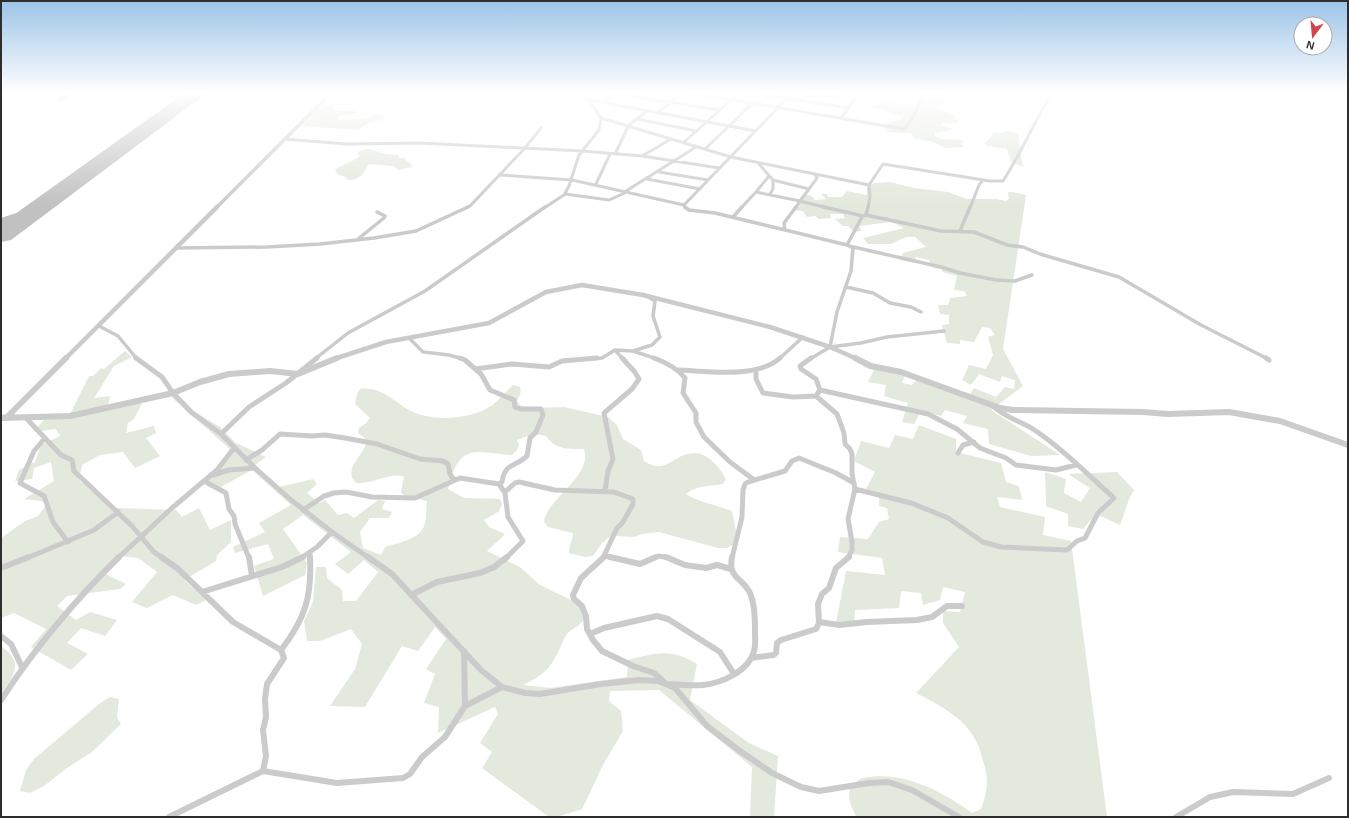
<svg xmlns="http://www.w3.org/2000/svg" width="1349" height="818" viewBox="0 0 1349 818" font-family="Helvetica,sans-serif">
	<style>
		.green { fill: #e3e9dd }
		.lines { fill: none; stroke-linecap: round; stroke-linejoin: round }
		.taxiway { fill: #c1c1c1; fill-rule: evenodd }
		.runway { fill: #c1c1c1; fill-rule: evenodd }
		.minor-far3 { stroke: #cbcbcb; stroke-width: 3 }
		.minor-far2 { stroke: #cbcbcb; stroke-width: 3.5 }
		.minor-far1 { stroke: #cbcbcb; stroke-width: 5 }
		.minor { stroke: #cbcbcb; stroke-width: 6 }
		.tertiary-far2 { stroke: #cbcbcb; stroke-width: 3.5 }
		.tertiary-far1 { stroke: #cbcbcb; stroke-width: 4.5 }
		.tertiary { stroke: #cbcbcb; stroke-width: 6 }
	</style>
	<rect width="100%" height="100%" fill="#fff"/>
	<path class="green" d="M924,92H950V94L944,100L946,104L933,108L948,112L956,116L953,119L960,121L957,123H941L942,126L955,129L935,133V136L942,139L964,140L962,143L964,147L945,148L933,142L913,138L912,133H903L886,132L885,125C891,120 899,122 904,117L872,107L881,100L916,106Z
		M326,106L334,107L335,111H356V114L339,116L337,120L370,118L374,114L385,115L383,117H388L382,120L369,122L358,130L302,126L319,108Z
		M1005,131L1018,133L1023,167L1011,162L1007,149L988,146L984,143L992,136L993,132L1003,133Z
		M369,149L385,154L398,155L399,158H404L412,165L411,167L398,170L394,166L369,164C362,174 361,180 348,180L345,177L337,174L335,170L337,168L356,159L360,156L357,153L360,151Z
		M890,182L914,188L948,192L967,199H996L1006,201L1009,199L1008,192H1012L1026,195L1003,349L1023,386L991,410L1060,455L1031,456L989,444L988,429L963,423L967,416L945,410L941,416L921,411L914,424L902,422L908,403L884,396L886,385L868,382L874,370L863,367L865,363L907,371L902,383L912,385L917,379L970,394L974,388L996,397L1005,387L1014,389L1015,380L1002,376L1000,382L979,374L971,385L962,380L969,365L986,369L993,355L988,337L995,335L990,328L982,327L974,342L960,340V344L947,343L942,325L949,324V315L940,314L938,305H948L950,298L967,296L964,291L954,290L957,276L943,272L941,269L933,268L929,260L916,257L915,263L900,260L903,253L926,247L915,237H906L891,244H868L863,238L904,228L891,222L859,226L862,231L854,232L848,226H843L835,219L845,218L843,214H830L831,218L818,219L816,216L807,217L803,211L793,210L803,194L812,196L815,200L826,199L821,194H827L828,197H842L847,191L867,195V187L874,183Z
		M125,351L132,357L114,366L94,398L110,396L108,406L174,391L195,412L220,427L236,443L266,457L255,465L279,487L313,479L317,484L307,493L319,503L325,500L338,515L347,513L354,518L378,500L385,501L382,509L392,512L389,518H370L360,532L363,548L381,555L385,547C397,543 419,540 424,526C427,519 426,508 427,501L404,496L401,492L404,476C387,473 373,484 356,483L352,478C348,462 365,455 367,440L358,433L359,428L366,423L370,418L355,404L357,394L360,389C380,386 392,400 409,410C430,422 471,420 491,406C500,400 505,392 513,385L520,387L521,392L517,401L521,406L534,408L564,407L608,417L617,425L623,439L641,450L644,461C665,474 669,459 687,454C705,449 718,465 726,479L723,484C710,486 697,485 686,494C700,503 717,505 732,511L736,531L734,544L727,548H718L659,532L642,534L634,537L616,536L608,538L602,543L593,556L585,557L569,553C569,545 573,540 573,533L548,527L544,522C546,499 593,477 584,449C569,449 555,450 546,436C535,433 528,436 517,440L519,445L517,450L512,455C501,455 490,452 480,452C458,451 453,471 448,489L464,498L500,499L502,505L498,512L484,520L489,527L505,534L499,540L487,551L520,567L540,585L575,602L582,608L586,616C580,628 573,626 566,635C563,640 561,647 558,652C549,671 541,676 523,685L550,688L627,677L628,660C656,653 671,648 697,664L690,700L749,743L778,756L774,817H750L752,767L659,690L610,691L609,701L621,711L623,731L603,765L582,809L557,817H549L482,768L492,752L480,743L498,714L495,707L438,733L439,707L424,703L435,674L426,669L446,639L435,627L418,651L402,646L365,707L330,706L355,669L362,644L351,629L320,641H307L304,621L313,602L316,567H326L327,578L342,590L343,601H356L378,572L364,560L348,574L335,564L351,552L303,515L283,529L307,563L305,575L263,596L254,566L274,559L268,544L235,553L233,547L265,532L259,523L291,505L252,470L219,488L203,480L219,466L231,450L170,396L143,401L134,419L128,423L126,433L154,426L156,433L146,438L160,456L135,468L123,452L100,455L82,465L79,480L116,508L176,510L182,517L199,508L210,530L231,520V542L217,555L216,561L184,580L206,600L196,605L173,595L147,608L132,602L157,572L138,558L117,556L102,572L126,584L120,589L67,596L57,606L76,620L90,612L117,620L105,636L81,628L67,643L88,654L71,670L31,647L46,629L14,613L1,618V538L25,521L38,516L49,502L24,499L54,481L51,462L34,468L32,479L15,481L19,470L35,462L41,445L60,436L56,429L33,432L44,420L1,418V414L60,416L70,414L89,376H93L101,368L104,369Z
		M919,425L956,439V452L1001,463L1006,482L1019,486L1022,500L997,497L1000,507L1045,517L1043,535L1071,541L1107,817H856C854,811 849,803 849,796C849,788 856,780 863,778C902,770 942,791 972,813L981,809C988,790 989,779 983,761C981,755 980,748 977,743C966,718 939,705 916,693L959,647L943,623V611L960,612L965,592L943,587L940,600L923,605L921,593L901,591L899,608L855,610L854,625L836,623L846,571L885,575L882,558L838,552L840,537L868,539L879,522L889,519L887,508L879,506V493L866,489L875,472L854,461L861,441L889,448L895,435L913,439Z
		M1045,472L1066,479L1064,493L1081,502L1090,488L1068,474L1117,472L1134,490C1127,501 1125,513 1120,525L1096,514L1083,529L1068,526V514L1046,506Z
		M1,646C25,663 14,674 1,694Z
		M110,697L119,699L117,717L121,724L92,752L67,768L44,786L30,793L20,791L26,770L34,759L99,704Z"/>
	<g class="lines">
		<path class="taxiway" d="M69,92H78L64,101H58V97Z
			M191,92H197L196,97H190Z
			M35,207L40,210C36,214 35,217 31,222C25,229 10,231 1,233V227L19,222L25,216L1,224V218Z"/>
		<path class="runway" d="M186,92H206L203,96L11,240L1,242V224Z"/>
		<path class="minor-far3" d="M672,92L716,97L904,129L912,119L925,92
			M745,92L849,108
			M612,93L719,110
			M800,99L809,95L839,96L847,92
			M590,100L756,131
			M605,103L613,92
			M657,113L682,93
			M601,118L731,157L869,185
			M841,118L860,92
			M637,119L697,131
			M284,139L347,144L420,143L583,151L642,156L719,168
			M683,143L740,92
			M705,149L753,103
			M615,154L629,125L647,111
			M642,156L671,139
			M758,163L773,180L809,189L817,178L815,174
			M659,172L708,180
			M500,175L572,180L684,205L793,92
			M647,179L700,189
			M596,184L610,154
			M869,185L883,164L990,181H1003C1021,153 1035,121 1052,92
			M626,191L696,147
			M756,192L769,176
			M565,194L609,200L627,192
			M770,194L773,189V180
			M684,205L685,208
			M466,208L470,206L525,148L541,128
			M544,208L564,195L569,186L579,155L599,130L601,118L583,92
			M741,208L756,192L800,201L809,189
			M795,208L800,201L828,208
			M868,208L870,196L869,185
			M970,208L979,185L983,180"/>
		<path class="minor-far2" d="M685,207L689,210L715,213L847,245
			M824,207L863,216
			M866,215L941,231L974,232L1007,245L1023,247L1040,254L1119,277L1201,325L1268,359
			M733,217L742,207
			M785,230L784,223L796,207
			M960,231L970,207
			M358,239L384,218L385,216L377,212
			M849,246L941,267L960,273L996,280L1015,281L1032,275
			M176,248L267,247L320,244L374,238L416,231L468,207
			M846,287L873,293L890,303L911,307L921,312
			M99,326L118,336L137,359
			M409,338L423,352L449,355L463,359
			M830,347L837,312L851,271L853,248L847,245L862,217L866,215L868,207
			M615,350L623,359
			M633,351L652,345L660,337L653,316L655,301L648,297
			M315,359L348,333L425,291L545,207
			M584,359L602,358L615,350L633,351L657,359
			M779,359L803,337
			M810,359L830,347L861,343L887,337L944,331"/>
		<path class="minor-far1" d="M136,358L162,377L173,393L191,412L221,434L255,468L291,500L332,532L369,558
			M654,358C665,362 678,369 685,378L683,393L696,413V422L704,437L730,462L753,479
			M811,358L800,366L801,369L816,379L820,390L816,396L837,414L844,433L845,444L850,449L852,454V474L855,489L848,519L852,542V550L848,558
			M1266,358L1269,360
			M475,369L512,364L549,367L562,361L597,358
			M678,370C707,371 757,379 780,358
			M756,370V379L763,393L793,397L816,396
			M820,390L928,414L957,429L980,448L1006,458L1016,465L1056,470L1076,465
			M26,418L61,455L72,460L74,471L132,526L154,552L163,558
			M221,434L249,407L286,383L317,358
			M45,438L34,451L20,483L44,496L53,522L68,542
			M958,453L963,445L974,442
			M246,460L262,450L280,434L312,436L325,435L345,438L377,444L420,459L443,461L448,464L450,474L454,480
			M213,475L229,470L255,468
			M204,481L226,493L229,509L234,516L235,524L249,558
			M499,484L505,493L508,517L523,541L506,558
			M855,489L911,503L948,518L983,542L1001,547L1067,550L1077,541L1085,538L1098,513L1114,498C1088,475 1062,448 1033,429C1020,421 1004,417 993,406
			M605,491L608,471L613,459L604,413L632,389L639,379L634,371L622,358
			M505,492L515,483L519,482L555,490L614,492L633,499V504L623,522L617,528L603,558
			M303,510L324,496L334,493L346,492L372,497L415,498L460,478L499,484L502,482C505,462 515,468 527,456L530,438L536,432L543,415L541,409H521L515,407L514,400L490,390L481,374L465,360L460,358
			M310,553V558
			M605,556L614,558
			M27,558L94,530L118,512
			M118,558L172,508L217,470L234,448
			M301,558L317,547L332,532
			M654,558L659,556L669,558
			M732,558L742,517L743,490L745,484L748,482L785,471L792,461L799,458L836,473L854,483"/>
		<path class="minor" d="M161,557L177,568L233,622L281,650L284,658L267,684L265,699L266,717L263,730L266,756L263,771
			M249,557L252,576
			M368,557L392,574L481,670L502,687L525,693L540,694L601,684L639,680L658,681L675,688L707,726L740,751L772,773L801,787L819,791L869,783L888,782L912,790L959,817
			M604,557L581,578L573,595L574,599L582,606L586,616L587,629L593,640L602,651L633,666L654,673L666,684C678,684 691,686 703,685C722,683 749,671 754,651C756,645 755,639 755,633C755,620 755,605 750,593C742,577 728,579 732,557
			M610,557L640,564L656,557
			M666,557L685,565L706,568L717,565L731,569
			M1,568L29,557
			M202,592L282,567L303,557
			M411,595L437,582L480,573L494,567L507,557
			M819,622L839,625L867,622L917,620L932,617L947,606H962
			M590,634L604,628L657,616L668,619L720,652L734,674
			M1,636L11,644L22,667
			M281,650C305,619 312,597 310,557
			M464,651L465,706
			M751,658L774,655L776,653L777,643L781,640L816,629L819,623L818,604L822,594L829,588L836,568L849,557
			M1,700C35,648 74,601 119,557
			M169,817L263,771L337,783L403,778L410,774L422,757L445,737L465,706L502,687
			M1176,817L1210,797L1233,792L1293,794L1329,778"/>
		<path class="tertiary-far2" d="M216,208L332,92"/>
		<path class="tertiary-far1" d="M65,359L217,207
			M334,359L386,342L489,323L546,292L582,285L643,295L770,327L830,347L857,359"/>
		<path class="tertiary" d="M855,358L871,366L901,372L1000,408L1013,410L1143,412L1168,414L1229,412L1280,421L1348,445
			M1,418L70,416L173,393L200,382L229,374L270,371L298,374L337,358
			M6,418L66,358"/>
	</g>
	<linearGradient id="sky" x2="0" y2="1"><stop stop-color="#9cc4e8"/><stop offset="0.45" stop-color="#fff"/><stop offset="1" stop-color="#fff" stop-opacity="0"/></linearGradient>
	<rect width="1349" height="206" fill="url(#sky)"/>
	<rect width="1349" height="818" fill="none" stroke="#2e2e2e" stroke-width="4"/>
	<g transform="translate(1313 36) rotate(196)"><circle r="19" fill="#ffffff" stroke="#ababab"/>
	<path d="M0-3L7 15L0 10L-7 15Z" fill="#d0444b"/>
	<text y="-6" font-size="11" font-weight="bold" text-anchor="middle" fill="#2e2e2e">N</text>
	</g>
</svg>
